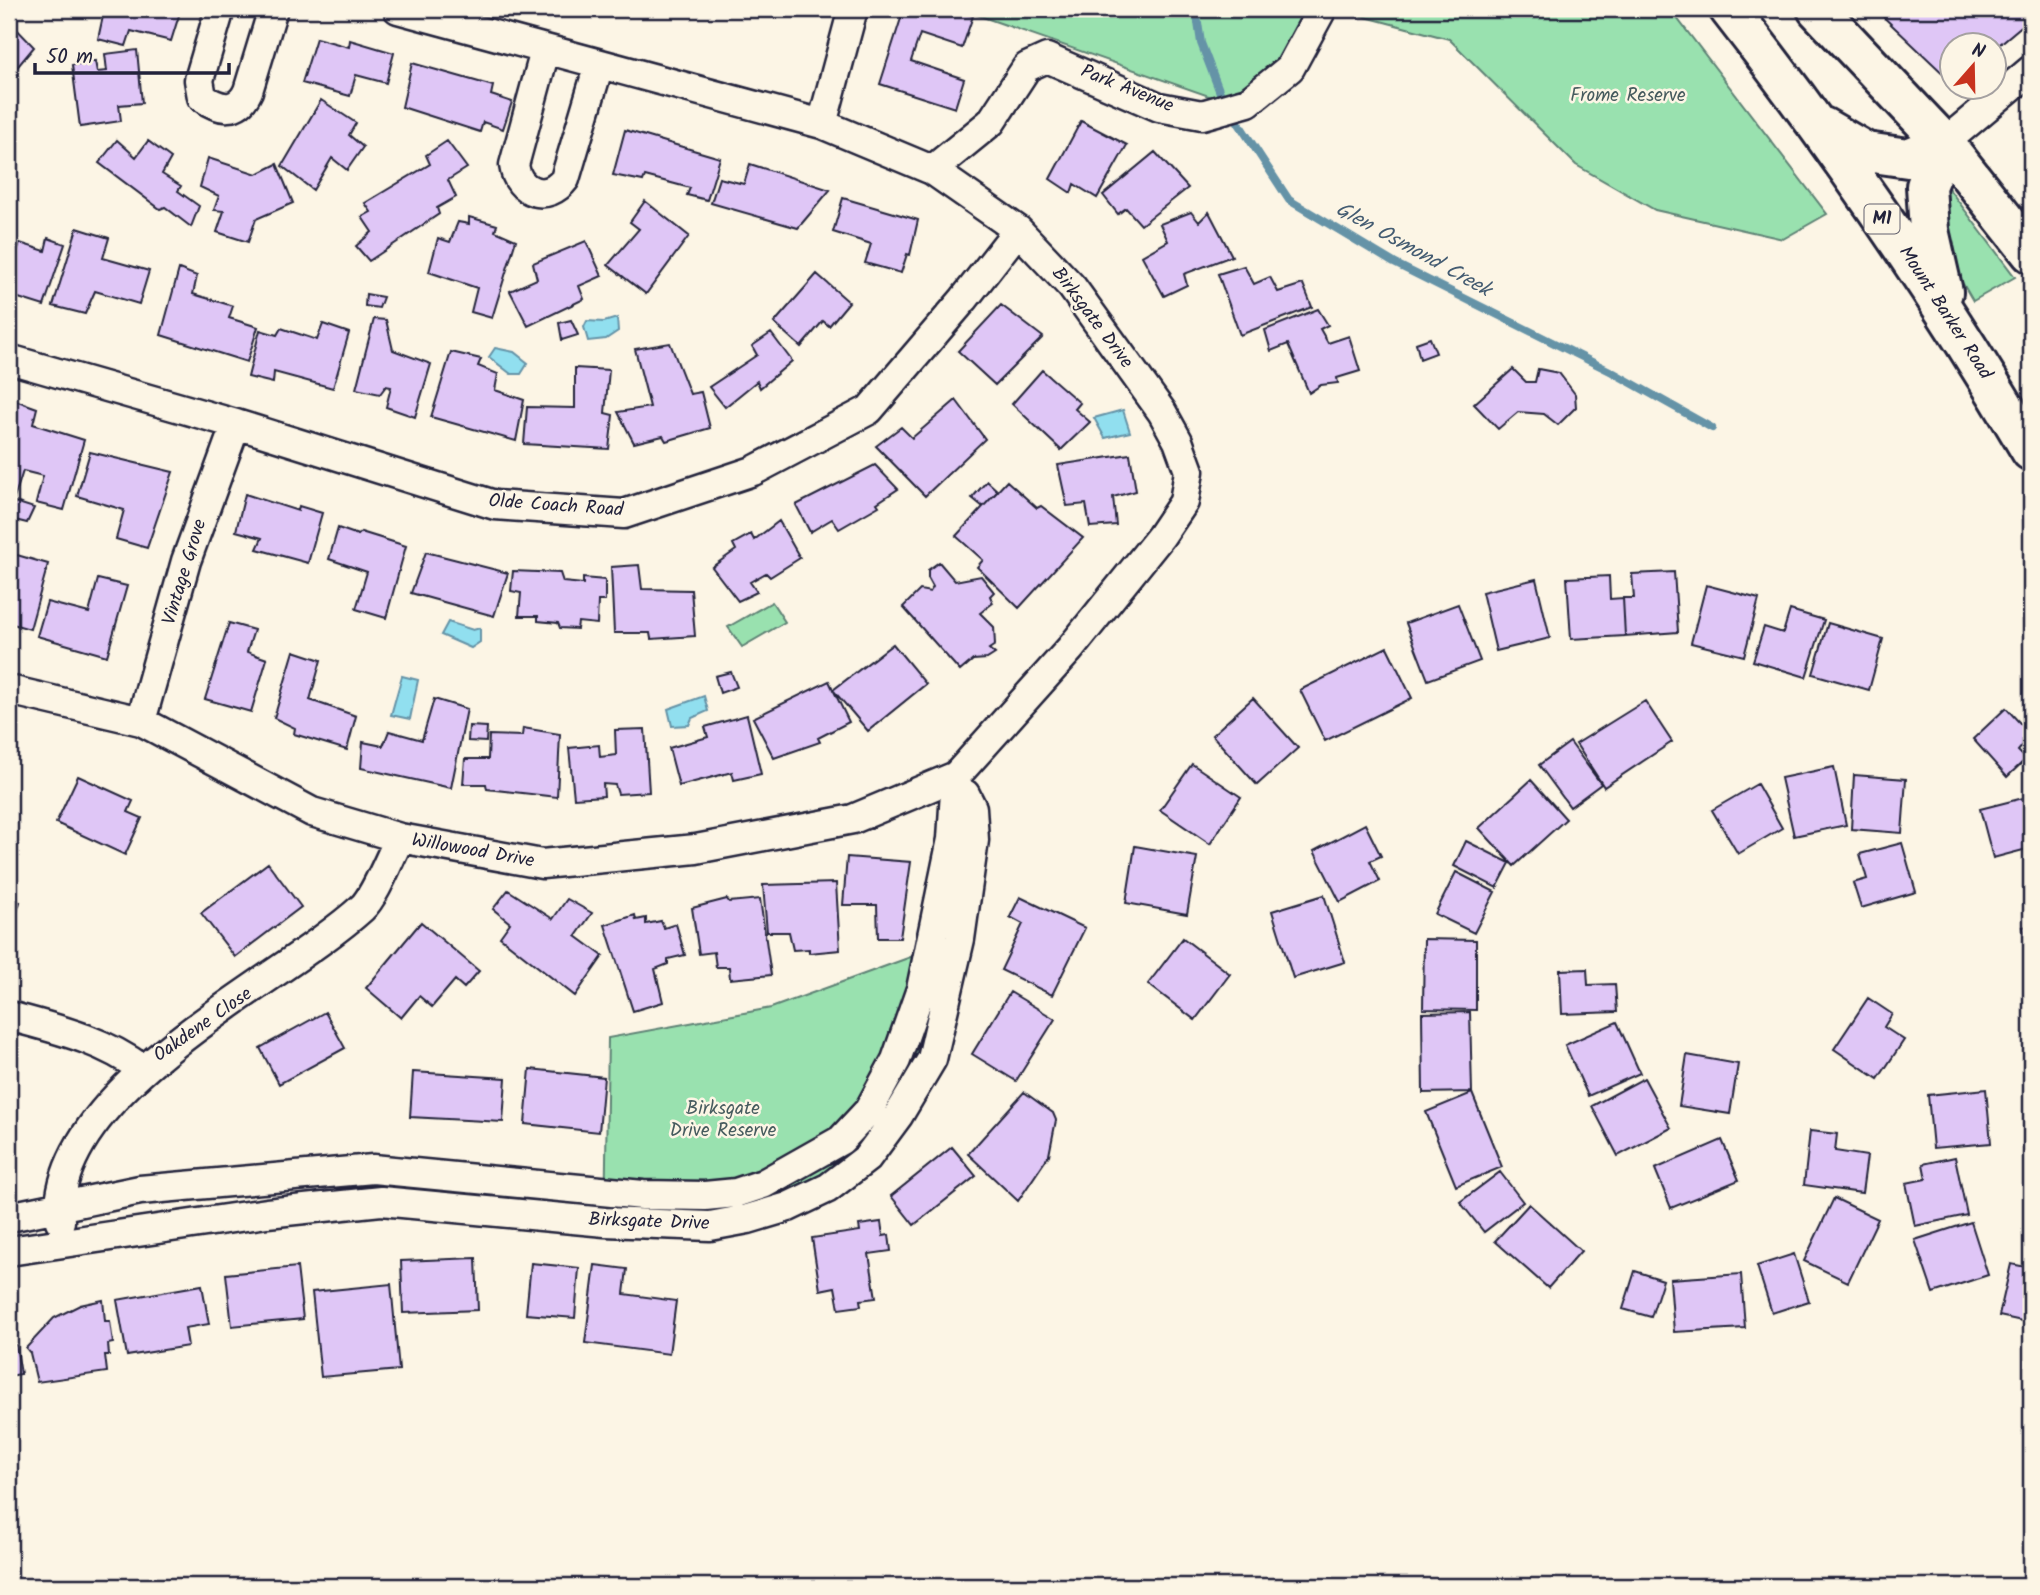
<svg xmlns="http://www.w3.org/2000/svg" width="2040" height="1595" viewBox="0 0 2040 1595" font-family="Kalam,sans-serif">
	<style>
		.green { fill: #99e1af; stroke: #5e8275; stroke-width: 2 }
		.water { fill: #91dfef; stroke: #6593a7; stroke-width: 2 }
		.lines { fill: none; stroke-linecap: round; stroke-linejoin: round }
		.stream { stroke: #6593a7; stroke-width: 8 }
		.building { fill: #dfc6f6; stroke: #22223b; stroke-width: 2 }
		.street-casing { stroke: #22223b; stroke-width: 33 }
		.highway-casing { stroke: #22223b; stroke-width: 44 }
		.street { stroke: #fcf5e5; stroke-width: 28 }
		.highway { stroke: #fcf5e5; stroke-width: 38 }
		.labels { text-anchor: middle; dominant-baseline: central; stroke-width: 5; stroke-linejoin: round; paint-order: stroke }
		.shield { fill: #fcf5e5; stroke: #63616e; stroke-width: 2 }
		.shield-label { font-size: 18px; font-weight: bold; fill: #22223b }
		.street-label { font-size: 19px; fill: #22223b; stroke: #fcf5e5 }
		.park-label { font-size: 19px; fill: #465b5e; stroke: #fcf5e5 }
		.water-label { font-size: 21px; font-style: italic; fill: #435b71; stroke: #fcf5e5 }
	</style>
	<rect width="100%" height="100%" fill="#fcf5e5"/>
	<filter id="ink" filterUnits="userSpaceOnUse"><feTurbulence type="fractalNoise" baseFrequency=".0143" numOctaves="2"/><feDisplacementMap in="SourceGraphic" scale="14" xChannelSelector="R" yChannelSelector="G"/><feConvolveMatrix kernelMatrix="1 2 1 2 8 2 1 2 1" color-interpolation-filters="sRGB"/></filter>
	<g filter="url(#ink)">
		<path class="green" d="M960,9H1322L1290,68L1223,101Z
			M1335,9H1670L1827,214L1783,239L1655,210L1576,165L1449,39Z
			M1940,177L2015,277L1973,301L1945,253Z
			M772,602L785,622L742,647L728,627Z
			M960,939L898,1116L788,1207L605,1222L608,1038L771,1008Z"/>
		<path class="water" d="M617,318L618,331L606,339L588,341L584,327L587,321L604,322Z
			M495,348L514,352L528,363L521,374H511L489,357Z
			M1123,410L1130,432L1105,438L1094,418Z
			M448,622L473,630L480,628V642L471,648L441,635Z
			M402,676L418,680L410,719L391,715Z
			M704,696L708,711L692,718L689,725L672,726L668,709Z"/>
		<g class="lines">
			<path class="stream" d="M1196,9L1201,43L1224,103
				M1232,113L1289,200L1394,263L1612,372L1712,428"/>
		</g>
		<path class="building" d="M87,9H181L171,41L131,31L126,46L98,39L103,16Z
			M904,9H951L973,16L962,48L920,34L911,61L964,79L955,108L880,84Z
			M1875,9H2031V18L1994,49V46H1952V82Z
			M9,21L34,47L9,77Z
			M316,38L349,47L350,40L394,53L386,83L356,75L350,96L302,83Z
			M137,50L142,103L119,105L121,121L80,127L72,65L95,61L97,72L107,71L105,54Z
			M412,63L493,86L491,95L512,102L503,129L483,122L480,132L402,107Z
			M321,100L356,123L349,135L363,147L347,170L332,158L313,190L282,166Z
			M1081,121L1127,145L1097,198L1074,184L1071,193L1050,179Z
			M625,130L720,158L707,200L687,195L690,188L645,176L643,181L613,175Z
			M117,140L136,157L148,141L171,158L162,174L181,186L178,191L199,206L191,227L165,207L160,209L99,163Z
			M447,141L467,168L448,180L456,197L437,208L439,214L369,261L356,246L372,232L362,217L371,212L365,203L430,164L426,155Z
			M1155,152L1188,188L1141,225L1126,208L1118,214L1103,195Z
			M208,158L257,174L277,164L293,203L256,219L248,242L217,232L224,211L214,210L219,196L200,187Z
			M750,164L830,190L798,228L711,203L719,178L744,184Z
			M843,198L918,220L910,255L907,254L901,273L865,263L871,244L833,232Z
			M645,201L689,236L646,294L608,265L639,229L630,222Z
			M1191,212L1199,222L1209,212L1232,256L1184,274L1187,285L1164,296L1142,256L1168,241L1160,224Z
			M469,217L497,225L495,231L516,240L492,318L471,312L477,288L429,272L438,238L450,242L458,222L469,224Z
			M77,228L109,238L103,258L149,271L139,304L95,291L85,314L53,306Z
			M48,238L65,244L44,306L9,295V255L15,257L20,243L45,251Z
			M586,241L602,276L579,286L584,299L528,326L510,291L537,279L533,263Z
			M1244,266L1254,284L1270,277L1278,292L1303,284L1312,307L1240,335L1218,274Z
			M179,269L197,276L193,294L233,306L229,318L258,327L247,362L161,335Z
			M817,274L849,302L829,326L823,321L801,347L774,323Z
			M366,294L383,297L379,308L365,306Z
			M1001,305L1043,337L995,385L958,351Z
			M1318,309L1328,325L1320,329L1328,343L1349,336L1360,371L1337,378L1338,383L1321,385L1309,393L1288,344L1271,351L1265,330Z
			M374,319L386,320L393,350L431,364L415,417L386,407L391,387L386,386L380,394L356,389Z
			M571,320L578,335L562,340L559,323Z
			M323,324L349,333L333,388L274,372L273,383L248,377L260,330L277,335L281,328L317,340Z
			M771,333L792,361L760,388L757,381L725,407L709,387L757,355L752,346Z
			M1430,338L1436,353L1420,359L1416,343Z
			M670,343L690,394L701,392L710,428L666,441L663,436L634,443L618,412L650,407L635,349Z
			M451,352L481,359L478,366L498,374L495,390L524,400L516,441L431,417Z
			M575,368L609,370L605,413L613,415L609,449L524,444L527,407L575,408Z
			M1513,369L1526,382H1535L1538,369L1559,373L1575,394L1576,407L1558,425L1544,414L1518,412L1498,429L1474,404Z
			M1042,370L1080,403L1075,409L1090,422L1061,450L1012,404Z
			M15,400L37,408L33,424L84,440L64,510L36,503L43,476L23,471L13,502L9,501V419Z
			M956,400L985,439L925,496L876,446L901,427L912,438Z
			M90,452L173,472L147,548L116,539L124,510L77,496Z
			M1130,454L1136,491L1113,497L1116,525L1090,527L1086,504L1067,506L1058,465Z
			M875,465L898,489L877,503L879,506L839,529L832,519L810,532L796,505Z
			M987,481L998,491L983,507L972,498Z
			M1007,481L1037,508L1041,506L1083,538L1019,608L977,567L983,560L956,536Z
			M245,494L298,511L299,506L322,513L308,563L257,549L262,538L236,531Z
			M15,502L34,508L27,523L11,519Z
			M779,521L800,558L770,577L766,573L750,582L757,592L738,601L712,567L736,550L733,544L751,534L754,540Z
			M338,528L358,535L361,532L406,546L386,618L356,609L367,572L329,559Z
			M426,552L508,573L494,616L411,593Z
			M10,553L48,564L30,629L9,623Z
			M939,562L955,581L981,576L994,592L990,596L993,603L980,613L994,627L995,645L989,649L995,654L987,659L973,660L960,671L903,607L920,590L930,592L933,587L928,578V570Z
			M639,565L642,589L691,590L695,636L651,639L650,633H614L611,567Z
			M513,571L560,573L563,582L583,584V578L605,580V601H598L597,624L578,622L577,629L560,628L558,623L538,621V616H519L521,593L511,591Z
			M1674,572L1678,632L1625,636L1623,598H1634L1632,574Z
			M1609,576L1610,599L1623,598L1625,636L1571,639L1567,578Z
			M98,579L127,586L107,656L37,636L47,602L89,613Z
			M1536,579L1550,638L1496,651L1482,592Z
			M1706,585L1759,599L1744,656L1691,643Z
			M1458,604L1480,661L1428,680L1406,623Z
			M1790,610L1824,620L1806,677L1753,661L1764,627L1783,633Z
			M229,623L254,630L247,652L267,659L251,712L205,699Z
			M1828,623L1883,639L1869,690L1813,674Z
			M893,644L926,684L868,731L833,690Z
			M1387,647L1412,698L1325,741L1300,690Z
			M294,651L321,660L310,700L356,716L347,750L294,734L295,728L274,718Z
			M731,672L737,687L720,693L715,676Z
			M829,681L849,722L818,738L820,742L774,758L753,718Z
			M1253,698L1298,748L1257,785L1212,735Z
			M434,699L467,709L451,788L361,768L363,742L383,746L389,731L422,740Z
			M1645,701L1672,742L1604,787L1576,744Z
			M2006,708L2031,735L2018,751L2026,759L2007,777L1973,739Z
			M747,715L761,774L734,780L732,772L679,786L669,748L708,737L705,727Z
			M469,726L487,727L486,742L468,741Z
			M523,728L560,734L557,797L487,789L486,784H463L465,759H488L489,735L522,736Z
			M645,729L649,792L618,794L615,785L603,784L604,796L574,798L569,748L599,745L600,757L616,755L615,730Z
			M1570,742L1601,784L1570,807L1539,765Z
			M1192,764L1241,797L1210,844L1160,810Z
			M1834,767L1846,825L1794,836L1781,778Z
			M1854,775L1906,779L1902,833L1851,829Z
			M78,776L133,801L128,812L142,818L125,855L56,823Z
			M1531,780L1566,819L1514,866L1479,828Z
			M1757,784L1782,828L1738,854L1712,810Z
			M2031,796V848L1993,858L1980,809Z
			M1365,824L1381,856L1370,861L1380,881L1340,902L1314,851Z
			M1466,841L1510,863L1497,888L1454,866Z
			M1902,843L1916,892L1861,908L1853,883L1867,879L1860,854Z
			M1135,846L1197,857L1187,914L1126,903Z
			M847,857L911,862L900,938H878L877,905H843Z
			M268,863L301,907L235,957L201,913Z
			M1456,872L1495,892L1474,933L1435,914Z
			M836,883L840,950L809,953V949L793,950L789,932H767L763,885Z
			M508,890L553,919L567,899L592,913L576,936L603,956L575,996L500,937L510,923L493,909Z
			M1324,895L1345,962L1293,978L1272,911Z
			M1020,897L1085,928L1052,995L1001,970L1023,924L1010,917Z
			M9,899L20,902L13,926L9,925Z
			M727,899L729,902L760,899L771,975L730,979L729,967H716L714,952L699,954L692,908Z
			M635,915L636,920L646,918V924L661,921L664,928L676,924L685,955L668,959V964L655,969L663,1002L633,1011L605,925Z
			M421,922L479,971L464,988L455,980L432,1007L419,996L401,1018L366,988Z
			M2031,925V956L2023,927Z
			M1183,938L1230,974L1195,1020L1148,984Z
			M1424,939L1476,940V1010L1423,1009Z
			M1587,969L1588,985L1615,984L1617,1012L1562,1014L1560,970Z
			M1010,992L1055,1019L1016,1081L972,1054Z
			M1868,998L1892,1014L1884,1027L1904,1040L1878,1079L1834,1049Z
			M325,1012L345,1048L279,1084L260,1048Z
			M1470,1012L1472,1092L1423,1093L1422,1013Z
			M1617,1022L1640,1073L1588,1096L1565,1045Z
			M1687,1055L1738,1064L1730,1114L1679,1106Z
			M530,1069L604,1077L599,1132L525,1124Z
			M413,1072L506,1078L503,1122L410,1117Z
			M1644,1078L1671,1128L1618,1156L1592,1106Z
			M1986,1089L1991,1143L1933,1148L1928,1095Z
			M1024,1092L1053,1113L1056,1120L1049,1155L1018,1201L968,1154Z
			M1472,1093L1502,1167L1456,1186L1426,1112Z
			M1810,1131L1837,1134L1835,1151L1867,1156L1862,1193L1804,1185Z
			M1722,1140L1739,1180L1671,1208L1655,1169Z
			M952,1147L976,1176L914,1225L891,1196Z
			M1955,1157L1967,1215L1915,1226L1906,1183L1926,1179L1923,1164Z
			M1500,1172L1523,1202L1484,1232L1460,1202Z
			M1834,1198L1878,1219L1848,1282L1804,1261Z
			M1529,1204L1581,1251L1548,1288L1495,1241Z
			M881,1222L883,1236L889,1235L891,1251L869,1254L876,1298L860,1300L861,1306L839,1309L835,1287L820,1290L812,1238L860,1231L859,1225Z
			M1971,1222L1988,1275L1933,1293L1915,1240Z
			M1794,1254L1809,1301L1772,1313L1757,1266Z
			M476,1258L478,1310L403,1313L401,1261Z
			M531,1263L579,1268L575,1318L526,1314Z
			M2011,1264L2031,1268V1323L1999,1316Z
			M595,1265L627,1269L624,1294L676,1301L669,1354L585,1343Z
			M297,1267L303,1319L232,1326L226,1274Z
			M1635,1271L1663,1280L1651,1317L1623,1309Z
			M1741,1274L1745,1328L1674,1332L1670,1279Z
			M391,1284L399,1370L321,1377L312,1292Z
			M202,1285L209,1324L185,1328L188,1346L127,1356L117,1300Z
			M103,1300L105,1321H110L113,1343L108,1344L109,1355H105L107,1372L37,1382L30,1353L26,1348L54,1318L80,1305Z
			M16,1345L21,1374L9,1376V1346Z"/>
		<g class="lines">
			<defs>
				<path id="street" d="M220,9L199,80L202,97C220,110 238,113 248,91L273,9
					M545,51L514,165C518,194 548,202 565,179L599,65
					M822,124L853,9
					M1944,143L2031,70
					M932,170L991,122L1027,67L1047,58L1159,107L1202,115L1248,102L1290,68L1322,9
					M9,359L236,424L495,505L624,514L753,471L869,410L964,299L1018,230
					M9,690L141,721L312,812L400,838L542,864L696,849L853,819L956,776
					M141,721L186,561L236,424
					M9,1016C56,1029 102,1039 142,1069
					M9,1217L140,1190L373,1169L643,1195L705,1196L736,1193L763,1184L841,1140L869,1110L896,1060L921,989L952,839L956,776L1070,649L1161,536L1184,502L1189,471L1178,441L1162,412L1072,287L1018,230L932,170L822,124L398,9
					M60,1221C50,1089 277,985 362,908C376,895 390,856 400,838
					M9,1251L267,1213L381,1201L605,1222L710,1226L748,1219L788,1207L828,1188L867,1158L898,1116L932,1059L960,939L974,840L972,808L965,794"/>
				<path id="highway" d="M1729,9C1839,149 1940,297 2031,451
					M1817,9L1944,143L2031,253
					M1823,127L1866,152L1908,158L1944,143
					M1943,292L1929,230L1926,186L1944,143"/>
			</defs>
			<use href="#street" class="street-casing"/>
			<use href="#highway" class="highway-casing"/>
			<use href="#street" class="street"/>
			<use href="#highway" class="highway"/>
		</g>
	</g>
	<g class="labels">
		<rect class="shield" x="1864.5" y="204.5" width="35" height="29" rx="5"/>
		<g class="shield-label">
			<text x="1882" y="219">M1</text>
		</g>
		<g class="street-label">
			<text transform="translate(1127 89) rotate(22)">Park Avenue</text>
			<text transform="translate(1945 313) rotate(57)">Mount Barker Road</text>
			<text transform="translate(1092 318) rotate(53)">Birksgate Drive</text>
			<text transform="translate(556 506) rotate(4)">Olde Coach Road</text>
			<text transform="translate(185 572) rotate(-73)">Vintage Grove</text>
			<text transform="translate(473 851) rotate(10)">Willowood Drive</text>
			<text transform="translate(203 1025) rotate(-35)">Oakdene Close</text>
			<text transform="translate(649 1222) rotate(2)">Birksgate Drive</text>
		</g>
		<g class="park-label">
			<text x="1628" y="96">Frome Reserve</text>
			<text x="723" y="1109">Birksgate<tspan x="723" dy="22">Drive Reserve</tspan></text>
		</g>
		<g class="water-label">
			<text transform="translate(1413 250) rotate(29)">Glen Osmond Creek</text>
		</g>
	</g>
	<rect width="2040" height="1595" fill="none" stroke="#fcf5e5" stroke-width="35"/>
	<rect x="18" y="18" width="2005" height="1560" fill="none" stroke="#22223b" stroke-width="2.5" filter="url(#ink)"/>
	<g transform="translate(1973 66) rotate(20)"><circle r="33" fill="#fcf5e5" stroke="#a5a1a1" stroke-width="2"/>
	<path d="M0-5L12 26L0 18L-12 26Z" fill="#c8321e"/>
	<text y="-10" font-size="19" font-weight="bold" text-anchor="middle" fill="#22223b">N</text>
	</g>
	<path d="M35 63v10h194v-10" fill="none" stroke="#22223b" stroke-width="3.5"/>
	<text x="46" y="63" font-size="21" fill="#22223b" stroke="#fcf5e5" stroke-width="5" paint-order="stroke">50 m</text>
</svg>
